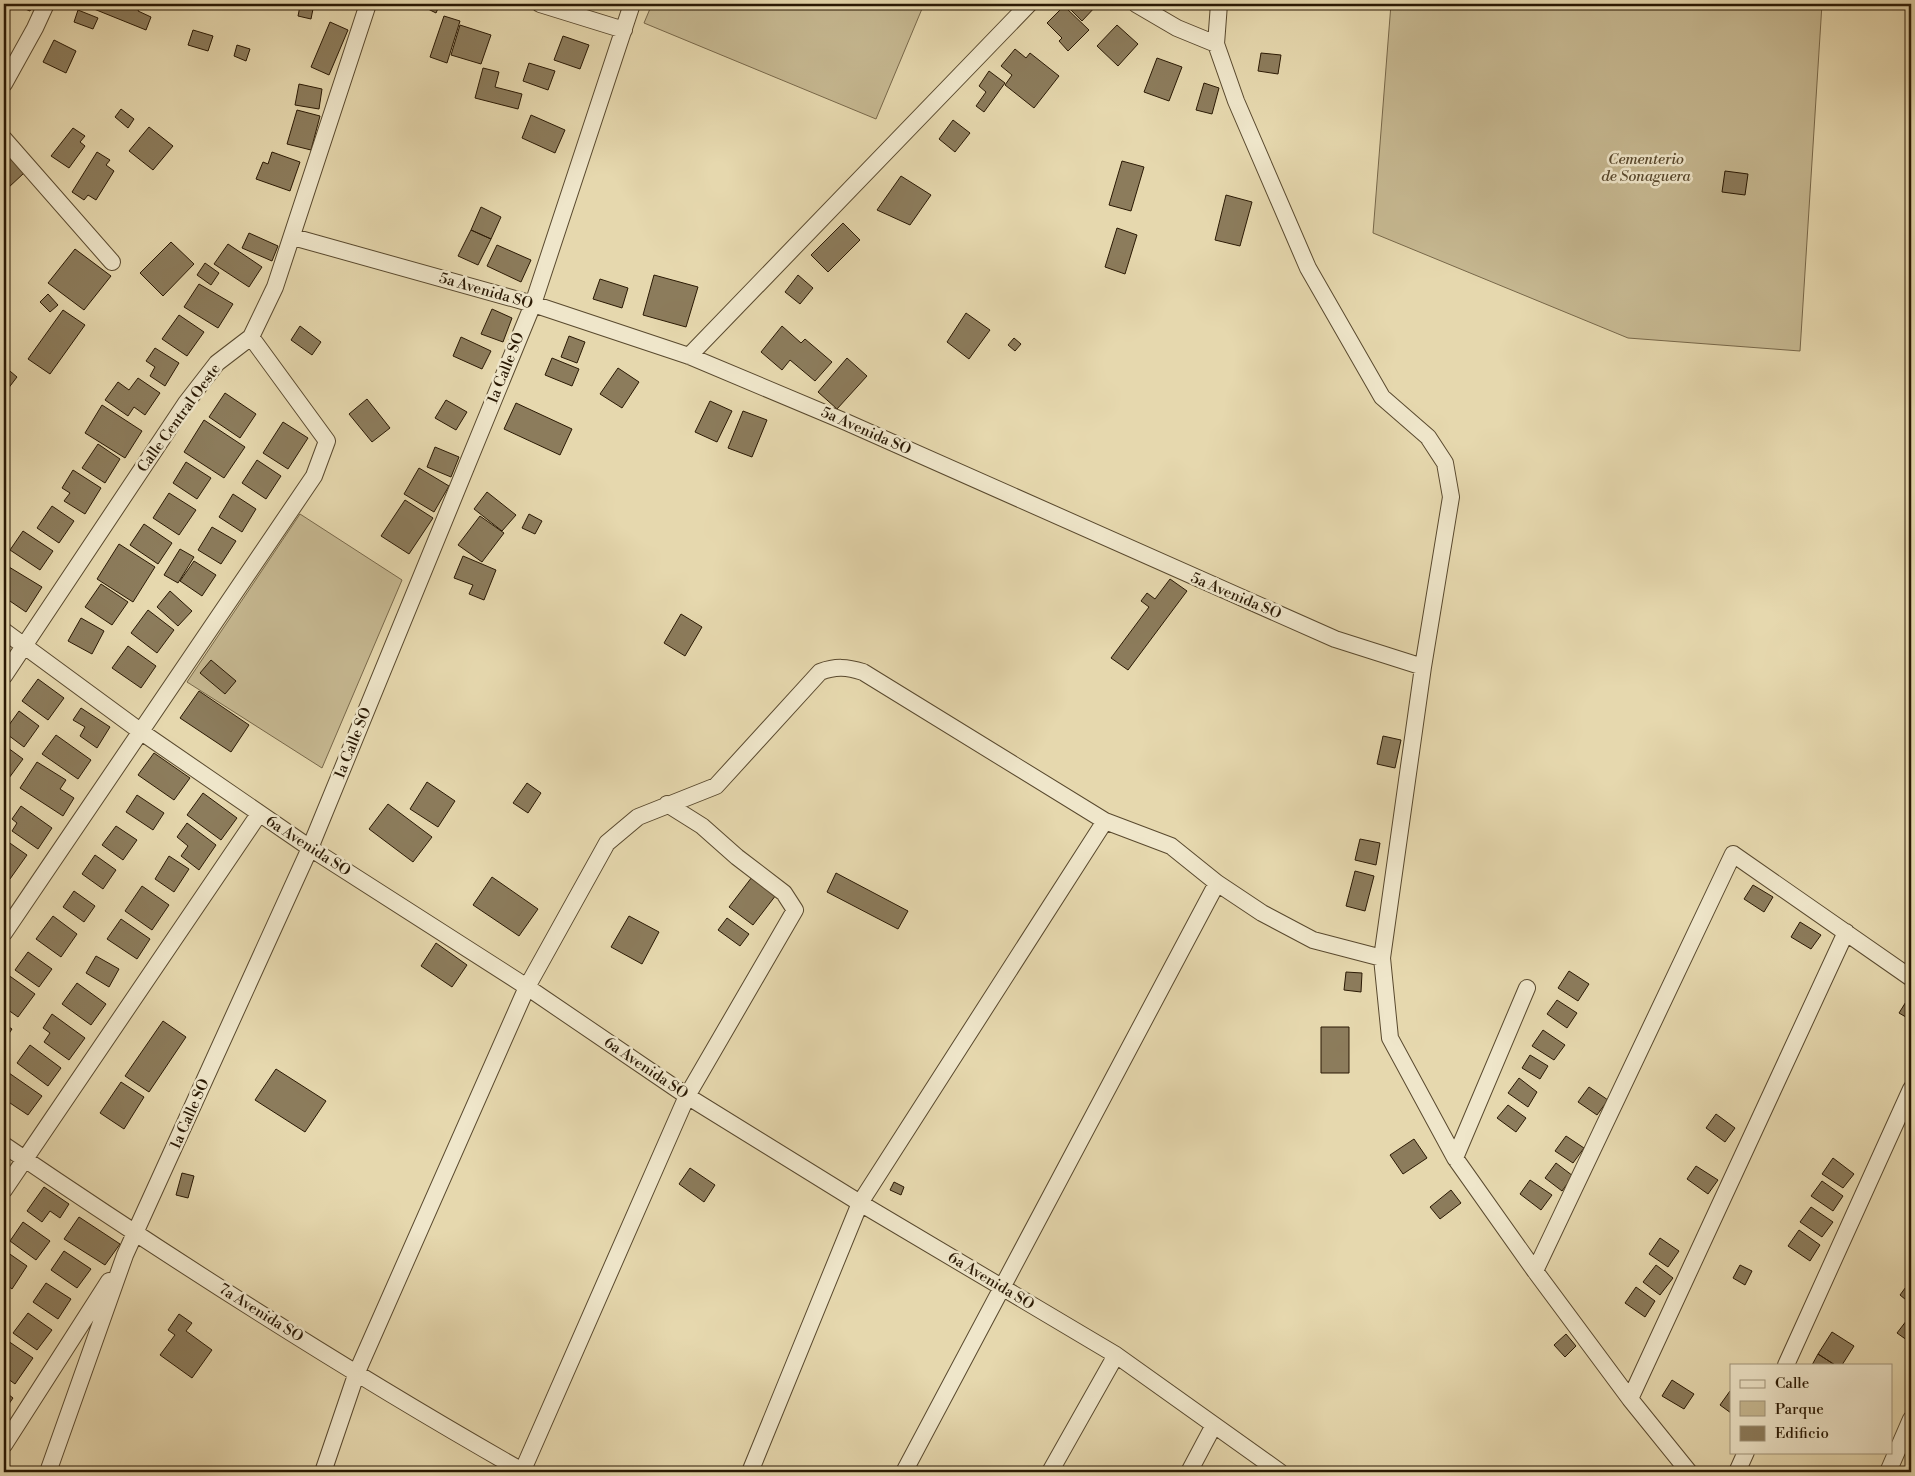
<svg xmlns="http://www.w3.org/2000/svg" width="1915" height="1476" viewBox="0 0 1915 1476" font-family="'Libre Bodoni',serif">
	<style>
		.green { fill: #c6b891; stroke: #78684a }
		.building { fill: #8c7c5c; stroke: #2a1904 }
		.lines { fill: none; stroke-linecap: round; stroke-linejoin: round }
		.minor-casing { stroke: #59492e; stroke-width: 18 }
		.minor { stroke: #efe6ca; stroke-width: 16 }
		.labels { text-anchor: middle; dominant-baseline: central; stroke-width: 5; stroke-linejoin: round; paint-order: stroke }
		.park-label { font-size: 15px; font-style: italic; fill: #59492e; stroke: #efe6ca }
		.street-label { font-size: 15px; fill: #2a1904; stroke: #efe6ca }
	</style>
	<rect width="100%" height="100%" fill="#e6d8ae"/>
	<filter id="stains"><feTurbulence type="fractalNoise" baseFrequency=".004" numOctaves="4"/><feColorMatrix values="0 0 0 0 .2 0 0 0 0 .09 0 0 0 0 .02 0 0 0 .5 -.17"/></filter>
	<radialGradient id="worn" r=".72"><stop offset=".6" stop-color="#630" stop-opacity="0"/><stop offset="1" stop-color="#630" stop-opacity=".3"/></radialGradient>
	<path class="green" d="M652,4H924L876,119L644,23Z
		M1391,4H1822L1800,351L1628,338L1373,233Z
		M300,514L402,580L322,768L187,682Z"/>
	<path class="building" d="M13,4H33L30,11Z
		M90,4H141L138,11L151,17L146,30L89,7Z
		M418,4H440L436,13Z
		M1065,4H1096L1097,5L1082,21Z
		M300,6L313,9L311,19L298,16Z
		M1064,6L1089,30L1068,51L1059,41L1062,38L1047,23Z
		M78,10L98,18L93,29L74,22Z
		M444,16L460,21L447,63L430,57Z
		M330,22L348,30L329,75L311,67Z
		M460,25L491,35L481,64L451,55Z
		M1117,25L1138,44L1118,66L1097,46Z
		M193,30L213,36L208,51L188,45Z
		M563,36L589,45L580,69L554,60Z
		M54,40L76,51L66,73L43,62Z
		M237,45L250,49L246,61L234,56Z
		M1015,49L1026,58L1030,53L1059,76L1034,108L1005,85L1012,75L1001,66Z
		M1261,53L1281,55L1278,74L1258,71Z
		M1157,58L1182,67L1169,101L1144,92Z
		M529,63L555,71L548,90L523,81Z
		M483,68L499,72L495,87L522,94L518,109L475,98Z
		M989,71L1005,83L984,112L976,106L986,92L979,86Z
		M1204,83L1219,88L1212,114L1196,110Z
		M299,84L322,89L319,109L295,105Z
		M121,109L134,119L128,128L115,117Z
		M297,110L320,116L311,150L287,144Z
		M531,115L565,130L555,153L522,138Z
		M953,120L970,133L955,152L939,139Z
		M149,127L173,146L153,170L129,151Z
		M73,128L85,136L80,142L85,146L69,168L51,156Z
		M4,149L24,173L8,188L4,183Z
		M97,152L110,160L106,165L114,171L96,200L88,195L84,200L72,192Z
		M272,152L300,162L290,191L256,179L263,162L268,164Z
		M1122,161L1144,167L1131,211L1109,205Z
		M1725,171L1748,174L1745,195L1722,192Z
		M901,176L931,195L910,225L877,210Z
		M1226,195L1252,202L1240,246L1215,240Z
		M481,207L501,217L491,239L471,230Z
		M843,223L860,240L828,272L811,255Z
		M1117,228L1137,235L1125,274L1105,267Z
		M471,230L491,239L478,265L458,256Z
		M249,233L278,246L272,261L242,248Z
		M171,242L194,264L163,296L140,273Z
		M228,244L262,267L249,287L214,264Z
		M497,245L531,260L521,282L487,266Z
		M75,249L111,276L84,310L48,283Z
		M205,263L219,273L211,285L197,275Z
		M654,275L698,287L686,327L643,315Z
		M798,275L813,288L800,304L785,292Z
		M600,279L628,288L622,308L593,299Z
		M199,284L233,304L218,328L184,307Z
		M48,294L58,305L50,312L40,302Z
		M492,309L512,318L503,342L481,334Z
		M63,310L85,325L50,374L28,359Z
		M966,313L990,330L969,359L947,342Z
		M179,315L204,332L187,356L162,339Z
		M300,326L321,342L312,355L291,340Z
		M782,326L801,343L805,339L832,362L815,381L790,360L782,370L761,352Z
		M569,336L585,342L577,363L561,357Z
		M461,337L491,351L482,369L453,356Z
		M1014,338L1021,344L1015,351L1008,345Z
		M155,348L179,363L165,386L150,376L155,367L146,361Z
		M552,358L579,369L572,386L545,375Z
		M847,358L867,376L837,409L818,392Z
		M4,366L17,377L4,394Z
		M618,368L639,382L622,408L600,394Z
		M138,378L160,393L145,415L134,407L128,416L105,400L118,382L129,390Z
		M225,393L256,414L240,438L209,417Z
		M367,399L390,428L372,442L349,414Z
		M446,400L467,412L456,430L435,418Z
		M710,401L732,411L717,442L695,432Z
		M516,403L572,429L560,455L504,429Z
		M102,405L142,431L125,458L85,433Z
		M743,411L767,420L752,457L728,448Z
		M204,420L245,447L224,478L184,452Z
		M283,422L308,438L288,469L263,453Z
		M98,444L120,459L105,483L82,468Z
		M435,447L459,457L451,477L427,467Z
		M257,460L281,476L266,499L242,483Z
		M186,462L211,478L197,499L173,483Z
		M419,468L449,486L434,512L404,494Z
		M73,470L101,488L85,514L64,501L70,493L62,488Z
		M487,492L516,515L502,531L474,509Z
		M169,493L196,510L179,535L153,518Z
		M233,494L256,509L242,532L219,517Z
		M405,500L433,518L409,554L381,536Z
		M52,506L74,521L59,543L37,528Z
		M529,514L542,521L535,534L522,528Z
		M480,516L504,533L482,562L458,545Z
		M144,524L172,543L158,564L130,545Z
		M212,527L236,541L221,564L198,550Z
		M23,531L53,551L40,570L10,550Z
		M119,544L155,567L133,602L97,579Z
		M180,549L194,557L178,583L164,575Z
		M463,556L496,570L484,600L469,594L473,585L454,578Z
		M194,561L216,575L202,596L180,581Z
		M9,567L42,587L26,612L4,597V575Z
		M1170,579L1187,591L1128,670L1111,658L1149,607L1141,601L1147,593L1155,599Z
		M101,584L128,602L112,625L85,607Z
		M170,591L192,611L178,626L157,607Z
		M148,610L174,630L157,653L131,633Z
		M681,614L702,627L685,656L664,643Z
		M81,618L104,631L92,654L68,641Z
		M128,646L156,666L141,688L112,668Z
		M211,660L236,681L225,694L200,673Z
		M38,679L64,698L48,720L22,701Z
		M199,691L249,725L231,752L180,718Z
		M81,708L110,727L97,748L80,736L85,727L73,720Z
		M19,711L39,726L24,747L4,732Z
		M56,735L91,760L78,779L42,754Z
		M1383,736L1401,740L1395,768L1377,764Z
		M4,745L23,759L9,778L4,774Z
		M154,753L190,778L174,800L138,775Z
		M37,762L66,780L60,789L74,798L63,816L20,788Z
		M427,782L455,801L438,827L410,809Z
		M527,783L541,793L528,813L513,803Z
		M203,793L237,818L221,840L187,815Z
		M137,795L164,813L153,830L126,812Z
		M388,804L432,837L413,862L369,829Z
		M21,806L52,828L38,849L12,831L17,823L12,819Z
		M187,823L216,845L199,870L181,856L188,846L177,837Z
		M116,826L137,840L123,860L102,845Z
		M4,839L27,855L10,879L4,875Z
		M1360,839L1380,843L1376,865L1355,860Z
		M95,855L116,870L103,889L82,874Z
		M169,856L189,869L174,892L155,879Z
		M1355,871L1374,876L1365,911L1346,906Z
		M836,873L908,911L898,929L827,892Z
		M492,877L538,909L519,936L473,905Z
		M752,877L776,895L753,925L729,907Z
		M1753,885L1773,897L1764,912L1744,899Z
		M142,886L169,905L152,930L125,911Z
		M74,891L95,906L84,922L63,907Z
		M53,916L77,934L61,957L36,939Z
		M629,916L659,932L642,964L611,947Z
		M727,918L749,934L740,946L718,930Z
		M121,919L150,939L137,959L107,939Z
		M1800,922L1821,935L1811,949L1791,937Z
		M436,943L467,965L452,987L421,966Z
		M28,952L52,969L39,987L15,970Z
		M96,956L119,969L109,987L86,973Z
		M1569,971L1589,984L1578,1001L1558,988Z
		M4,972L35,994L18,1017L4,1007Z
		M1346,972L1362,973L1361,992L1344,990Z
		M77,983L106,1004L91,1025L62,1004Z
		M1909,997L1911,998V1020L1899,1013Z
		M1557,1000L1577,1013L1567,1028L1547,1014Z
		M52,1014L85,1038L69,1060L44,1042L50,1033L43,1028Z
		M163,1021L186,1037L149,1092L125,1076Z
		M4,1024L12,1029L4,1041Z
		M1321,1027H1349V1073H1321Z
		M1543,1030L1565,1045L1554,1060L1532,1046Z
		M30,1045L61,1068L48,1086L17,1063Z
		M1530,1055L1548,1066L1540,1079L1522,1068Z
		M276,1069L326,1101L305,1132L255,1100Z
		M9,1073L42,1096L28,1115L4,1099V1081Z
		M1519,1078L1537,1092L1528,1107L1508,1093Z
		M121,1082L144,1097L124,1129L100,1113Z
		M1589,1087L1608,1100L1597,1115L1578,1102Z
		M1508,1105L1526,1118L1516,1132L1497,1118Z
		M1716,1114L1735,1128L1725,1142L1706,1128Z
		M1566,1136L1584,1148L1573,1163L1555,1151Z
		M1414,1139L1427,1158L1403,1174L1390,1155Z
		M1833,1158L1854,1174L1843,1188L1822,1174Z
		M1556,1163L1573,1176L1562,1191L1545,1178Z
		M1696,1166L1718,1180L1708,1194L1687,1179Z
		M690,1168L715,1185L704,1202L679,1184Z
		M182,1173L194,1176L188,1198L176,1195Z
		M1530,1180L1552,1195L1541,1210L1520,1194Z
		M1822,1181L1843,1196L1833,1211L1811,1196Z
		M894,1182L904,1187L901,1195L890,1190Z
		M44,1187L69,1204L60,1218L50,1211L42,1222L27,1211Z
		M1451,1190L1461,1203L1440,1219L1430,1207Z
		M1811,1207L1833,1222L1822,1237L1800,1222Z
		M79,1217L120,1244L105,1265L64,1239Z
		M23,1222L50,1241L36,1260L10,1241Z
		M1799,1230L1820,1245L1810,1261L1788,1246Z
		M1660,1238L1679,1251L1668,1267L1649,1254Z
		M4,1250L27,1266L12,1289L4,1283Z
		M64,1251L91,1269L77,1288L51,1270Z
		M1656,1265L1673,1278L1660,1295L1643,1282Z
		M1740,1265L1752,1271L1745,1285L1733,1278Z
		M1911,1280V1304L1900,1295Z
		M46,1283L71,1299L58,1319L33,1302Z
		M1636,1287L1655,1301L1645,1317L1625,1303Z
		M28,1313L52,1330L37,1350L13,1333Z
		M179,1314L192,1323L186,1331L212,1350L192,1378L160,1355L175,1335L168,1330Z
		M1907,1320L1911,1323V1343L1897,1333Z
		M1832,1332L1854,1346L1842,1365H1835L1818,1354Z
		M1566,1334L1576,1346L1565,1357L1554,1345Z
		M8,1341L33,1358L15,1384L4,1376V1348Z
		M1818,1354L1835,1365H1812Z
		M1672,1380L1694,1394L1684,1409L1662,1396Z
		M4,1391L13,1398L4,1411Z
		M1730,1391L1731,1392V1413L1720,1405Z"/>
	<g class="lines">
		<defs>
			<path id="minor" d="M540,4L624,30
				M1136,4L1177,28L1216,44
				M1219,4L1216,44L1236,101L1308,268L1382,397L1428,437L1445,463L1451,497L1423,667L1382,958L1390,1038L1455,1158L1535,1271L1630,1399L1689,1472
				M4,84L35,28L46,4
				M4,139L112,262
				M293,237L533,304L689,356L846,422L1335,639L1423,667
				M689,356L1029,4
				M4,631L140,731L310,848L527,987L687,1096L860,1203L1116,1355L1280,1472
				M4,676L186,403L217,363L251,337L275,287L368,4
				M4,933L314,476L327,441L251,337
				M4,1145C173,1260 346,1371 524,1472
				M1455,1158L1527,988
				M4,1190L259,814
				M1535,1271L1733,854L1911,978
				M1786,1365L1911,1089
				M1630,1399L1846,932
				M4,1445L109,1281
				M48,1472L125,1255L310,848L533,304L632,4
				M323,1472L357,1372L527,987L607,843L638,817L716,786L820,672C836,666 847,667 863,672L1105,821L1171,846L1217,883L1262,913L1313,940L1382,958
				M522,1472L687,1096L795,910L784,893L737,857L702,826L667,804
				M750,1472L860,1203L1105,821
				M904,1472L1217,883
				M1050,1472L1116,1355
				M1189,1472L1214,1425
				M1737,1472L1746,1452
				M1888,1472L1911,1419"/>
		</defs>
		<use href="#minor" class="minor-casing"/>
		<use href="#minor" class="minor"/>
	</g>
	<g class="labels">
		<g class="park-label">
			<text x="1646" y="159">Cementerio<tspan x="1646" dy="17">de Sonaguera</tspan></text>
		</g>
		<g class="street-label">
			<text transform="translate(486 291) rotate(16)">5a Avenida SO</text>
			<text transform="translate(506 368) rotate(-68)">1a Calle SO</text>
			<text transform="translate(179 418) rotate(-54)">Calle Central Oeste</text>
			<text transform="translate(866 431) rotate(24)">5a Avenida SO</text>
			<text transform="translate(1236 596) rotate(23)">5a Avenida SO</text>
			<text transform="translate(353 743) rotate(-68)">1a Calle SO</text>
			<text transform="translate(308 846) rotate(33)">6a Avenida SO</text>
			<text transform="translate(646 1068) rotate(34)">6a Avenida SO</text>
			<text transform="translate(190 1114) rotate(-66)">1a Calle SO</text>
			<text transform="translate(991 1281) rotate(31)">6a Avenida SO</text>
			<text transform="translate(261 1313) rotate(32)">7a Avenida SO</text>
		</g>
	</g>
	<rect width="1915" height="1476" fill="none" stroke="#e6d8ae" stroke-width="20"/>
	<rect x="5" y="5" width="1905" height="1466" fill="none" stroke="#2a1904" stroke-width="2.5"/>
	<rect x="10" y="10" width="1895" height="1456" fill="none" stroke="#2a1904"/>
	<rect x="1730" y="1364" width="162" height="90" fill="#efe6ca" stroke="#a0947b"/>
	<rect x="1740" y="1380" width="25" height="8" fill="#efe6ca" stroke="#a0947b"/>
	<text x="1775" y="1388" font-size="15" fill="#2a1904">Calle</text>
	<rect x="1740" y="1401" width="25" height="15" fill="#c6b891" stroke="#a0947b"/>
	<text x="1775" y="1414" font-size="15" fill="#2a1904">Parque</text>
	<rect x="1740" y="1426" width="25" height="15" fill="#8c7c5c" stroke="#a0947b"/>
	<text x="1775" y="1438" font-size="15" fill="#2a1904">Edificio</text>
	<rect width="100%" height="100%" filter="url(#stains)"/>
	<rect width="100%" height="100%" fill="url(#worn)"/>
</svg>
